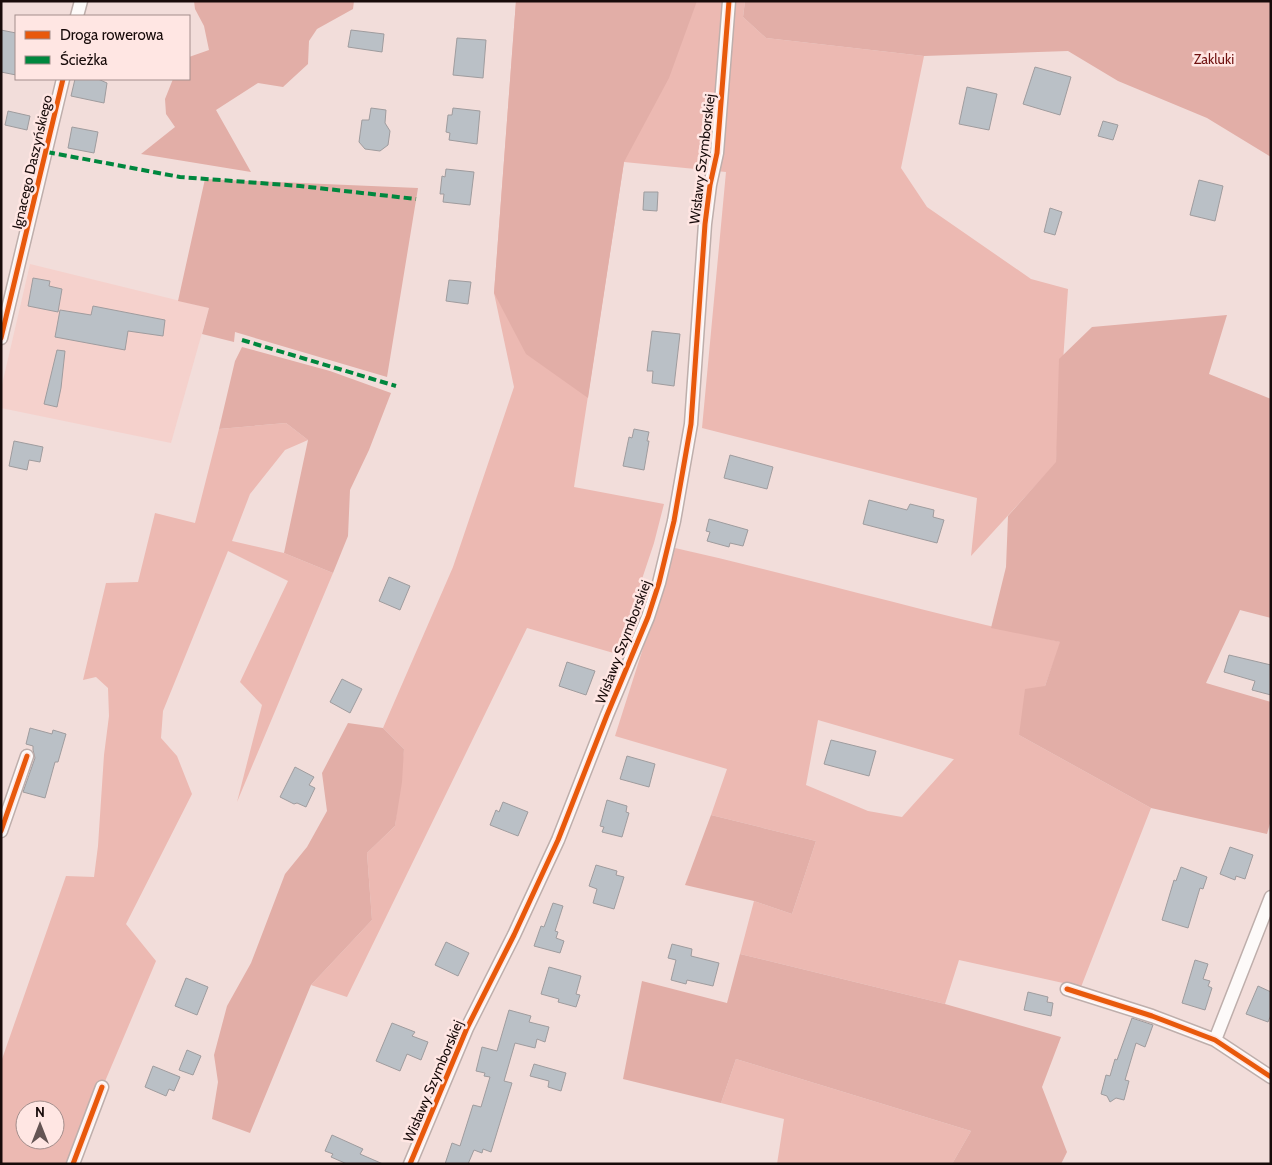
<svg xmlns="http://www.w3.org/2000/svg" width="1272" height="1165" viewBox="0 0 1272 1165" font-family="Cabin,sans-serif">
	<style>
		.built { fill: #f5d1cc }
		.green { fill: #ecb9b2; fill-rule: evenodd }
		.forest { fill: #e2aea7 }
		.building { fill: #bac0c6; stroke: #9f9c9e }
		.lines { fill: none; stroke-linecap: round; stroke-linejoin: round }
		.street-casing { stroke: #beaeab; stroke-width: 15 }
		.street { stroke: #fdfaf9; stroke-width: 12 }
		.quiet { stroke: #00873e; stroke-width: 4; stroke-dasharray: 8 4; stroke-linecap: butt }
		.cycleway-casing { stroke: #ffe6e3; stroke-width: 8 }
		.cycleway { stroke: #e8590c; stroke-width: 5 }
		.labels { text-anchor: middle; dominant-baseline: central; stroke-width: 5; stroke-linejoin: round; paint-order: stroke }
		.park-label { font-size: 14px; fill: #6f110f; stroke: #ffe6e3 }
		.street-label { font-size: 14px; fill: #180b0a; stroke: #ffe6e3 }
	</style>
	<rect width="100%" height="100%" fill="#f2ddda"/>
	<path class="built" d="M30,264L209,308L171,443L1,408V389Z"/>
	<path class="green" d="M516,1H745L743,17L766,38L924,56L901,168L927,207L1031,279L1068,289L1056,463L971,556L977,498L702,428L726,172L624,162L574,487L664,504L654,543L617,654L527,628L347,997L311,985L372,920L367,853L395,826L404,749L383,728L453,567L514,387L494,293Z
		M286,423L308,440L285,450L250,494L232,541L284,553L333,573L237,802L262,705L240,682L288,581L228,551L163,711L161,738L177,756L192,794L126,924L156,961L70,1164H1V1062L66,876L94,877L98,846L104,755L109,716L108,688L96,677L83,680L106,583L138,582L155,513L195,523L219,429ZM25,1110H55V1140H25Z
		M675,548C804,577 931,614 1061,642L1045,686L1019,735L1151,808L1081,987L959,960L945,1004L740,954L754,901L792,914L816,841L711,815L727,769L615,736ZM818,720L953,759H954L902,817L868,811L806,785Z
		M736,1059L971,1131L952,1164H777L784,1119L721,1103Z"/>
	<path class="forest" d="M194,1H354L353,9L317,29L309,41L308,64L283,87L258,83L216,110L251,172L141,154L175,127L166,114L165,99L173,79H189V57L209,50L204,26L195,9Z
		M516,1H697L669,78L624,162L588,398L526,354L494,293Z
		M745,1H1271V157L1207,118L1118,81L1068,51L924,56L766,38L743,17Z
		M205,179L418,188L387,377L235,332L234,342L202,334L209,308L178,301Z
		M1227,315L1209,374L1271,399V618L1240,610L1206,683L1271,702V820L1267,834L1151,808L1019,735L1025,689L1045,686L1060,642L991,628L1006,567L1008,516L1056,462L1059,359L1092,327Z
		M242,347L330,371L391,393L369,450L350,490L348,536L333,573L284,553L308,440L286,423L219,429L235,361Z
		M348,723L383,728L404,749L402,782L395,826L367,853L372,920L311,985L250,1133L212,1119L218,1082L214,1055L227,1006L251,963L285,874L307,847L327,811L322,773Z
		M711,815L816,841L792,914L754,901L685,885Z
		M740,954L945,1004L1061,1037L1042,1087L1067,1152L1061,1164H952L971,1131L736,1059L721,1103L623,1079L642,981L727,1003Z"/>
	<path class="building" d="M1,30L16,33V75L1,72Z
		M351,30L384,34L382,52L348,47Z
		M457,38L486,40L483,78L453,75Z
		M1035,67L1071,77L1060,115L1023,104Z
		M75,79H98L107,83L104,103L71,96Z
		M967,87L997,94L989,130L959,124Z
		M371,108L386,110L385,123L390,131L388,145L380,151L365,149L359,142L362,120H369Z
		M453,108L480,111L477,144L449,140L450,133L446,132L448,115H452Z
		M8,111L30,116L27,130L5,125Z
		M1103,121L1118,125L1113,140L1098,136Z
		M72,127L98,132L94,153L68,148Z
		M446,169L474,172L470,205L443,202L444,194H440L442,176L445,177Z
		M1199,180L1223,186L1215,221L1190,215Z
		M644,192H658L657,211L643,210Z
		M1050,208L1062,212L1055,235L1044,232Z
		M33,278L50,281L49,286L62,289L58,312L28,306Z
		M449,280L471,282L468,304L446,301Z
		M93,306L165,320L163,336L128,331L125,350L55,337L60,310L91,315Z
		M652,331L680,334L674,386L652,383L653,371H647Z
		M57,350L65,351L61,388L57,407L44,404Z
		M634,429L649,432L647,441H649L644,470L623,466L629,437L632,438Z
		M14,441L43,447L40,462L29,460L27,470L9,466Z
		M730,455L773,467L767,489L724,478Z
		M869,500L907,510L910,504L934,510L933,517L944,520L937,543L863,524Z
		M709,519L748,530L743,546L730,543L729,547L707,541L710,532L706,531Z
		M389,577L410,586L400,610L379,601Z
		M1229,655L1271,665V695L1252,690L1255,681L1224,672Z
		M567,662L595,671L586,695L559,686Z
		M342,679L362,689L350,713L330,702Z
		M30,728L52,734L53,730L66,734L58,762H55L45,798L23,792L35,758L33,750V746L26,744Z
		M831,740L876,751L869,776L824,764Z
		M627,756L655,764L649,787L620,779Z
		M295,767L314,777L309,785L315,788L306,807L297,803L294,804L280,797Z
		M607,800L627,806L626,812L629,813L622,837L602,832L604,827L600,826Z
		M503,802L528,812L518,836L490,825L496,810L499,812Z
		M1230,847L1253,855L1245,879L1236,876L1235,880L1220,874Z
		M596,865L617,871L616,875L624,877L614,909L593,903L597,889L589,886Z
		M1181,867L1207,877L1203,889L1200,888L1188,928L1162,920L1174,880L1176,881Z
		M553,903L563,906L555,931L558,932L556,938L564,941L560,953L534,946L541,926L544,927Z
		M446,942L469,953L458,976L435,965Z
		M672,944L692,949L691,956L719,963L713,986L687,980L686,984L671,980L676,960L668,958Z
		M1195,960L1208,964L1203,979L1210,981L1208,986L1212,988L1205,1010L1182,1003Z
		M549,967L581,976L576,994L580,995L576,1007L558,1002L559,999L541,994Z
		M186,978L208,987L197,1015L175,1006Z
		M1258,986L1271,992V1015L1268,1022L1246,1014Z
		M1028,992L1048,997L1047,1002L1053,1003L1051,1016L1024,1010Z
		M509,1010L531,1016L529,1022L549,1027L545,1042L537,1039L535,1048L515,1043L504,1081L512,1083L491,1152L483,1149L482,1153L474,1150L468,1164H445L452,1143L460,1146L473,1105L481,1107L490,1077L484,1076L485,1073L476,1071L482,1047L497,1051Z
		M1132,1018L1153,1025L1145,1047L1136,1043L1125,1080L1129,1081L1124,1100L1116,1098L1110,1102L1107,1096L1101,1094L1106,1075L1110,1076L1115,1059L1117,1060Z
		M392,1023L415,1032L412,1036L428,1042L421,1060L407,1054L400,1071L376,1061Z
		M187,1050L201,1056L193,1075L179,1070Z
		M534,1064L566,1073L561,1091L548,1087L549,1081L530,1076Z
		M153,1066L180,1077L174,1091L169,1089L166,1096L145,1087Z
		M332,1135L363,1149L360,1154L383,1164H347L331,1157L333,1154L325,1151Z"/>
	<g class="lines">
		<defs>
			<path id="street" d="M77,16L81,1
				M1,338L63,79
				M1,831L27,756
				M1067,989L1152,1016L1215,1040L1271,1077
				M1215,1040L1271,897
				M73,1164L102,1087
				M410,1164L467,1028L514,935L558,840L607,715L648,617L659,583L674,521L691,424L705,224L710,185L717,153L729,1"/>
		</defs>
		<use href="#street" class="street-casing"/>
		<use href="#street" class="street"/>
		<path class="quiet" d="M47,152L180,177L300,186L416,199
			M242,340L396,386"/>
		<defs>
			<path id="cycleway" d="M1,338L63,79
				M1,831L27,756
				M1067,989L1152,1016L1215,1040L1271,1077
				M73,1164L102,1087
				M410,1164L467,1028L514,935L558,840L607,715L648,617L659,583L674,521L691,424L705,224L710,185L717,153L729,1"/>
		</defs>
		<use href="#cycleway" class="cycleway-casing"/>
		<use href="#cycleway" class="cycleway"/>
	</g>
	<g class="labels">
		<g class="park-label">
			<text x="1214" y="59">Zakluki</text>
		</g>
		<g class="street-label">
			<text transform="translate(702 159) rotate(-83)">Wisławy Szymborskiej</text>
			<text transform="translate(32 162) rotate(-77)">Ignacego Daszyńskiego</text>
			<text transform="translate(623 642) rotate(-69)">Wisławy Szymborskiej</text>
			<text transform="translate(433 1081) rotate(-67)">Wisławy Szymborskiej</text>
		</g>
	</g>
	<rect width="1272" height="1165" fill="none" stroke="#180b0a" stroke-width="5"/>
	<rect x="15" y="15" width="175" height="65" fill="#ffe6e3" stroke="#a38e8c"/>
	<rect x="25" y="31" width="25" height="8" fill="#e8590c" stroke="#a38e8c"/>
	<text x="60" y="40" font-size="15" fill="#180b0a">Droga rowerowa</text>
	<rect x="25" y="56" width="25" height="8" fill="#00873e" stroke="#a38e8c"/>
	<text x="60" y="65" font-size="15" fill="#180b0a">Ścieżka</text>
	<g transform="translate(40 1125)"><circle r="24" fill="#ffe6e3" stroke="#a38e8c"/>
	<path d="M0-4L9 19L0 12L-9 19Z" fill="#645453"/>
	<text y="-8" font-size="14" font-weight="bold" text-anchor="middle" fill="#180b0a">N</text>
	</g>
</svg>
